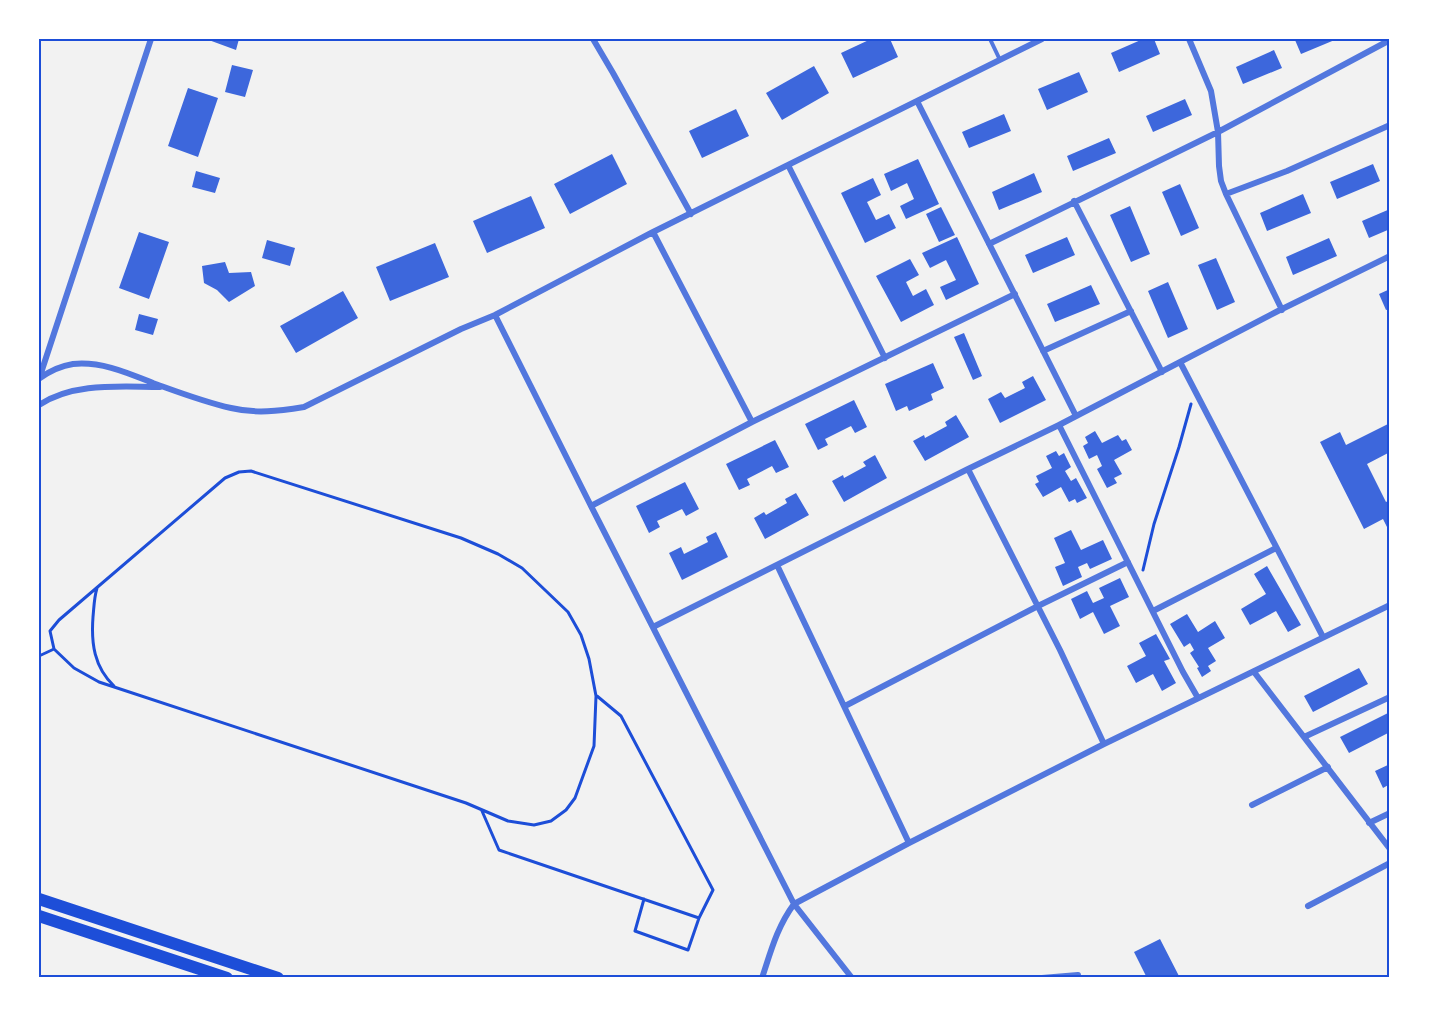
<svg xmlns="http://www.w3.org/2000/svg" width="1429" height="1017" viewBox="0 0 1429 1017" font-family="Manrope,sans-serif">
	<style>
		.building { fill: #3d67dc }
		.lines { fill: none; stroke-linecap: round; stroke-linejoin: round }
		.path { stroke: #1d4ed8; stroke-width: 3 }
		.service { stroke: #5277de; stroke-width: 4 }
		.minor { stroke: #5277de; stroke-width: 6 }
		.secondary { stroke: #1d4ed8; stroke-width: 12 }
		.neatline { fill: none; stroke: #1d4ed8; stroke-width: 2 }
	</style>
	<rect width="100%" height="100%" fill="#f2f2f2"/>
	<path class="building" d="M206,39H239L236,50Z
		M871,39H890L898,57L853,78L841,53Z
		M1143,39H1154L1160,54L1119,72L1111,53Z
		M1298,39H1337L1301,54L1295,40Z
		M1274,50L1282,68L1243,84L1236,67Z
		M232,65L253,70L245,97L225,92Z
		M814,66L829,93L782,120L766,93Z
		M1079,72L1088,92L1047,110L1038,89Z
		M188,88L218,98L198,157L168,146Z
		M1185,99L1192,115L1153,132L1146,116Z
		M736,109L749,136L702,158L689,131Z
		M1004,114L1011,131L969,148L962,132Z
		M1109,138L1116,153L1073,171L1067,156Z
		M612,154L627,184L570,214L554,184Z
		M918,159L939,204L906,219L900,206L914,199L907,183L891,191L884,174Z
		M1373,164L1380,181L1337,199L1330,182Z
		M196,171L220,178L215,193L192,187Z
		M1034,173L1042,192L999,210L992,192Z
		M873,178L881,195L867,202L876,220L889,214L896,228L865,243L841,193Z
		M1180,184L1199,228L1181,236L1162,192Z
		M1303,194L1311,213L1267,231L1260,213Z
		M531,196L545,228L487,253L473,221Z
		M1130,206L1150,254L1131,262L1110,215Z
		M941,207L955,235L939,242L926,214Z
		M1390,209V229L1369,238L1362,221Z
		M139,232L169,242L149,299L119,288Z
		M957,237L979,284L946,300L940,287L956,280L946,260L930,268L922,253Z
		M1067,237L1075,255L1033,273L1025,255Z
		M1329,238L1337,256L1293,275L1286,257Z
		M267,240L295,248L290,266L262,258Z
		M435,243L449,277L390,301L376,267Z
		M1216,258L1235,302L1217,310L1198,265Z
		M910,259L919,275L906,282L913,296L926,289L934,305L901,322L876,276Z
		M225,262L229,273L251,272L255,286L229,302L217,290L204,283L202,266Z
		M1168,282L1188,329L1168,338L1148,291Z
		M1091,285L1100,304L1055,322L1047,304Z
		M1390,289V309L1386,310L1379,294Z
		M343,291L358,318L296,353L280,326Z
		M139,314L158,319L153,335L135,330Z
		M964,333L982,376L973,380L954,337Z
		M933,363L944,388L931,394L933,400L909,411L907,406L896,411L885,384Z
		M1033,376L1046,400L1000,423L988,399L1001,392L1005,398L1025,388L1022,382Z
		M854,400L867,427L855,433L851,426L825,439L828,445L818,450L805,424Z
		M956,415L969,437L925,461L913,441L924,435L925,438L947,426L945,422Z
		M1390,423V452L1367,464L1386,502L1390,500V533L1383,519L1364,529L1320,442L1340,432L1346,445Z
		M1095,431L1102,443L1118,435L1122,441L1126,439L1132,450L1114,460L1122,474L1114,478L1117,483L1107,488L1097,469L1102,466L1097,455L1089,459L1083,446L1088,443L1085,437Z
		M775,440L789,467L776,473L772,466L747,479L750,485L739,490L726,464Z
		M1056,451L1059,456L1064,453L1071,467L1065,471L1071,481L1076,478L1087,498L1077,503L1075,499L1069,502L1061,487L1043,497L1035,484L1039,482L1036,476L1052,468L1046,456Z
		M875,455L887,478L844,502L832,481L843,475L844,478L866,466L863,462Z
		M685,482L699,509L686,516L682,509L657,521L660,527L649,533L636,506Z
		M796,493L809,515L765,539L754,518L764,512L766,515L787,503L785,499Z
		M1071,530L1081,550L1103,540L1112,559L1090,569L1087,563L1078,567L1082,577L1063,586L1055,567L1065,563L1054,538Z
		M716,532L728,557L682,580L669,553L681,547L684,554L708,542L706,537Z
		M1267,566L1301,625L1288,632L1276,611L1250,625L1241,609L1266,594L1254,574Z
		M1120,578L1129,597L1110,606L1120,626L1104,634L1093,612L1080,619L1071,599L1087,591L1093,603L1104,598L1099,588Z
		M1187,614L1198,632L1215,621L1225,638L1208,648L1216,661L1208,666L1211,671L1202,677L1197,668L1199,667L1190,653L1194,650L1190,643L1184,647L1170,624Z
		M1156,634L1170,659L1164,661L1176,683L1162,691L1153,674L1136,683L1127,666L1146,656L1139,643Z
		M1359,668L1368,684L1313,712L1304,696Z
		M1390,712V732L1349,753L1340,737Z
		M1390,764V784L1383,788L1375,771Z
		M1160,939L1180,978H1147L1134,952Z"/>
	<g class="lines">
		<path class="path" d="M251,471L461,538L498,554L522,568L568,612L581,635L589,659L596,696L594,746L575,798L566,810L551,821L534,825L508,821L466,803L99,682L74,668L54,649L50,631L59,620L225,478L239,472Z
			M1143,570L1154,524L1179,447L1191,404
			M97,588C94,598 94,607 93,617C91,643 94,667 114,686
			M39,656L54,649
			M482,811L499,850L699,918L713,890L621,716L597,696
			M644,899L635,931L688,950L699,918"/>
		<path class="service" d="M990,39L1000,60"/>
		<path class="minor" d="M593,39L613,73L691,214
			M1189,39L1211,91L1218,132L1219,166L1221,181L1226,194L1287,171L1390,125
			M917,101L1076,416
			M788,165L885,358
			M1226,194L1282,310
			M1074,201L1162,372
			M653,232L752,422
			M989,244L1218,132L1390,40
			M495,315L591,506L794,904L852,978
			M1043,351L1131,311
			M1180,362L1323,637
			M40,378C50,371 60,366 73,364C101,361 128,373 153,383C178,392 204,402 231,408C256,414 279,411 304,407L461,329L495,315L653,232L1042,39
			M39,379L151,39
			M39,405C74,382 120,387 160,387
			M1059,425L968,469L1060,650L1104,744
			M591,506L752,422L1015,294
			M777,565L909,843
			M1153,611L1276,548
			M653,627L968,469
			M1254,672L1390,849
			M1198,698L1183,672L1059,425L1278,311L1390,256
			M845,706L1038,606L1128,562
			M1304,737L1390,697
			M1252,805L1328,767
			M1369,823L1390,813
			M1308,906L1390,863
			M762,978C771,951 777,927 794,904L909,843L1104,744L1390,605
			M1042,978L1078,975"/>
		<path class="secondary" d="M39,899L278,978
			M39,916L227,978"/>
	</g>
	<rect width="1429" height="1017" fill="none" stroke="#ffffff" stroke-width="81"/>
	<rect x="40" y="40" width="1348" height="936" class="neatline"/>
</svg>
